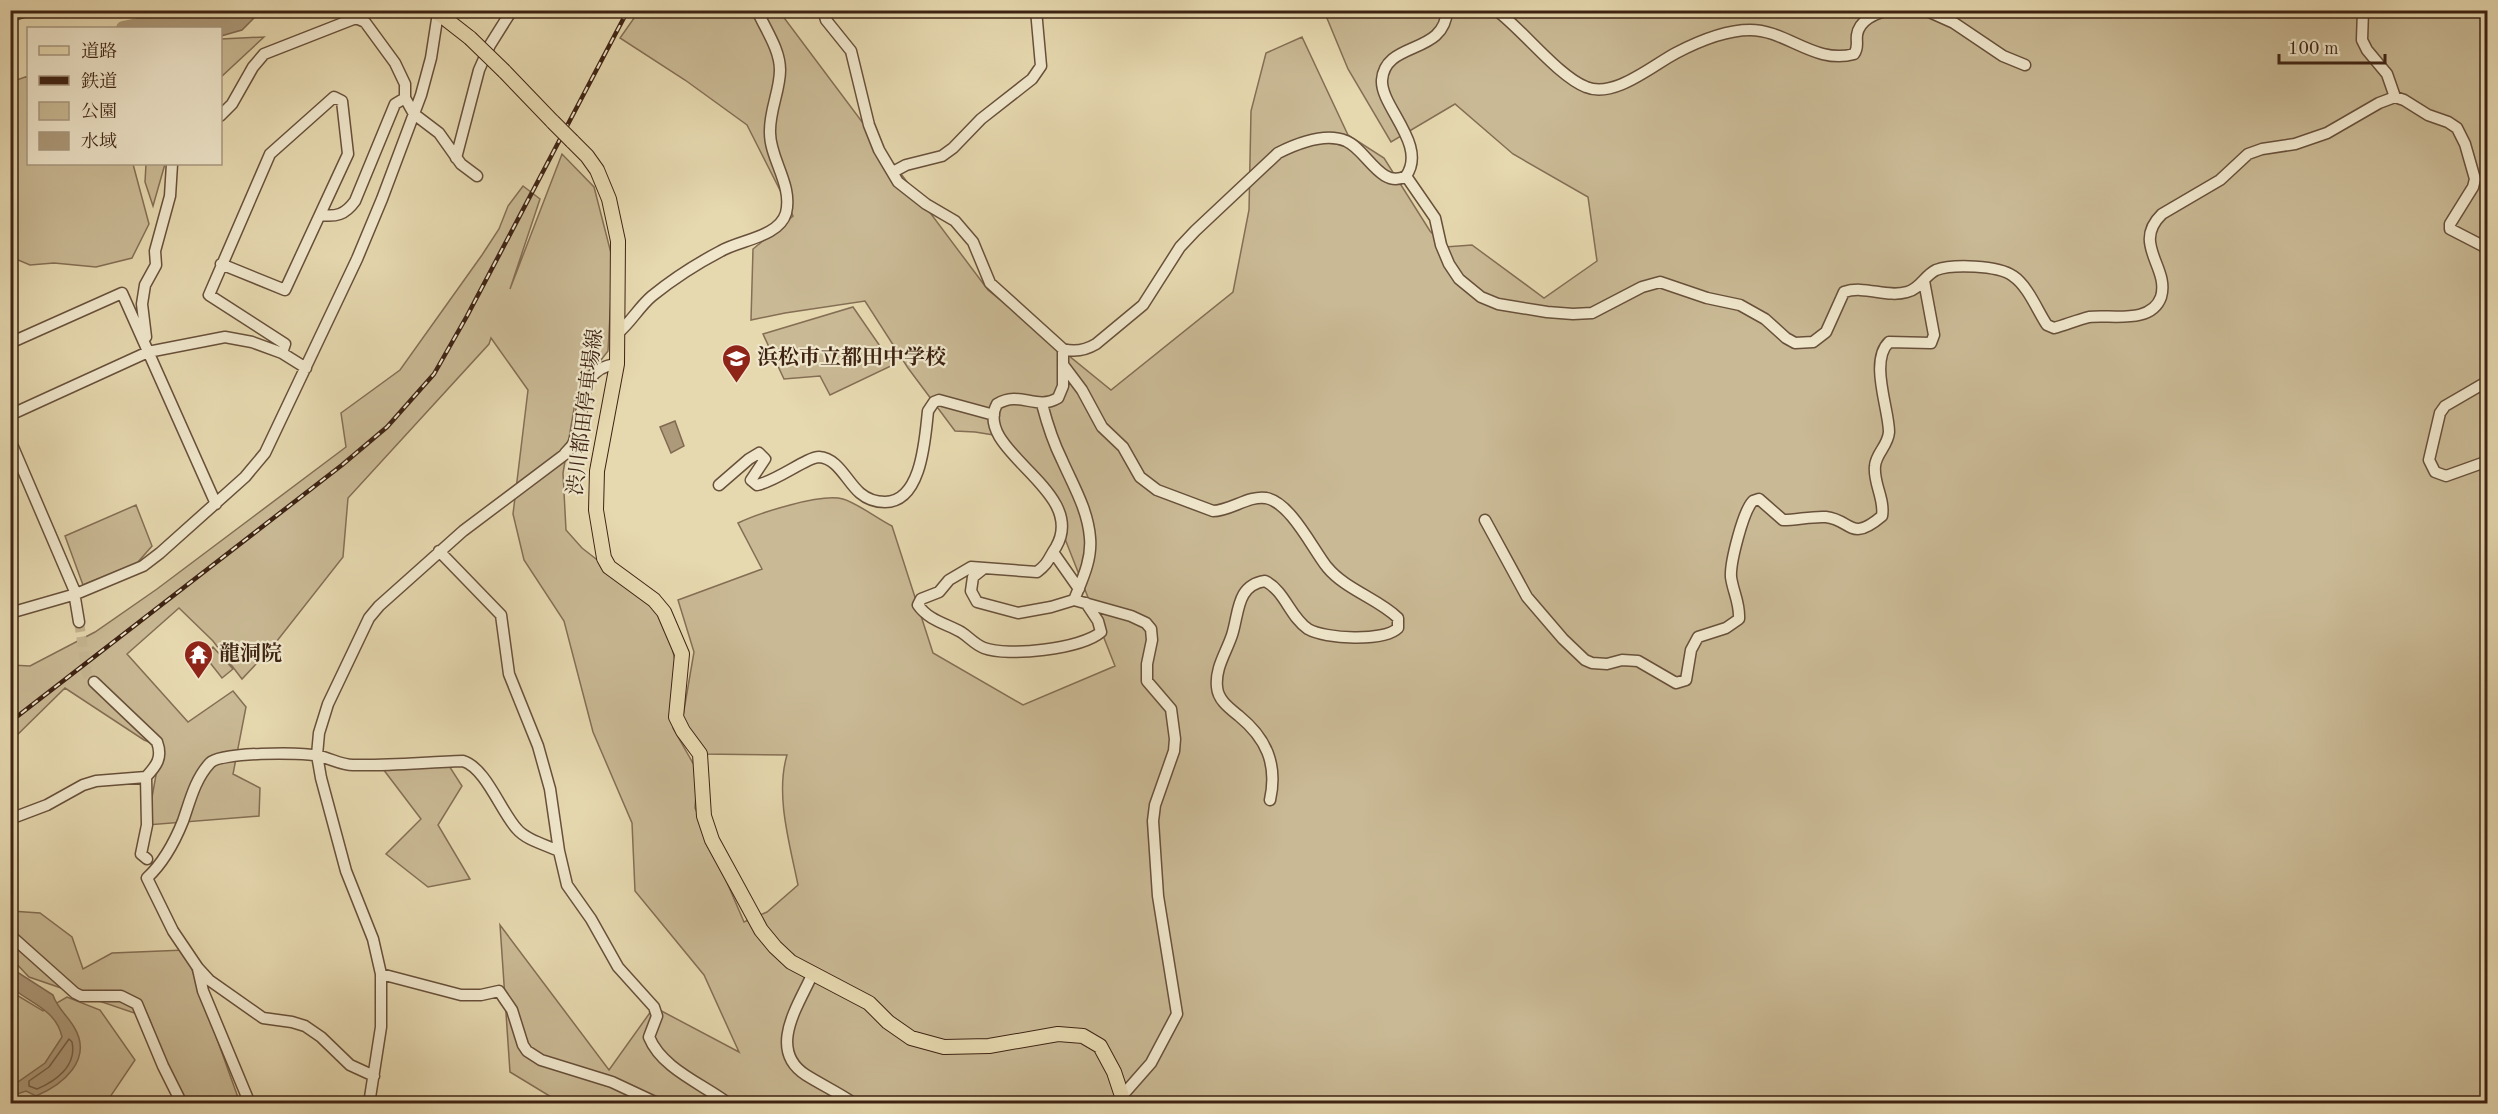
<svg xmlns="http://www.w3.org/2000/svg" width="2498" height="1114" viewBox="0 0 2498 1114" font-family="'Old Standard TT','Noto Serif JP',serif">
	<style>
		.green { fill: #c9b994; stroke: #846e54; stroke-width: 1.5 }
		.water { fill: #ad9a7a; stroke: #816a51; stroke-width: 1.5 }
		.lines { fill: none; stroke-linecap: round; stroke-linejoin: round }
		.shore { stroke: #765e46; stroke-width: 1.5 }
		.river { stroke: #ad9a7a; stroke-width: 14 }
		.minor-tunnel { stroke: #c4b490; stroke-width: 10; stroke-dasharray: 10 5; stroke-linecap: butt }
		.minor-casing { stroke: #68503a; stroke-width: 13 }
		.major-casing { stroke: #3e2313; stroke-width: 16 }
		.highway-casing { stroke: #3e2313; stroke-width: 17 }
		.minor { stroke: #efe6cb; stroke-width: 10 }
		.major { stroke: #e6d8af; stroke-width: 14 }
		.highway { stroke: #e6d8af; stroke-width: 15 }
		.rail-casing { stroke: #3e2313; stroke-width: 4.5 }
		.rail { stroke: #efe6cb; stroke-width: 2; stroke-dasharray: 7; stroke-linecap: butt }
		.major-bridge-casing { stroke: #3e2313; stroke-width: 16; stroke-linecap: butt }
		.major-bridge { stroke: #e6d8af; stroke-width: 14 }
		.labels { text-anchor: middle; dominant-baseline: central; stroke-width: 4.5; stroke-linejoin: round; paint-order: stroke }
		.poi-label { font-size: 21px; font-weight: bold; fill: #3e2313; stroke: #efe6cb; text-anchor: start }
		.street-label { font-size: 21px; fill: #3e2313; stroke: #efe6cb }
	</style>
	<rect width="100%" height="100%" fill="#e6d8af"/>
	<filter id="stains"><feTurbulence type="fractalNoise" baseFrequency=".00333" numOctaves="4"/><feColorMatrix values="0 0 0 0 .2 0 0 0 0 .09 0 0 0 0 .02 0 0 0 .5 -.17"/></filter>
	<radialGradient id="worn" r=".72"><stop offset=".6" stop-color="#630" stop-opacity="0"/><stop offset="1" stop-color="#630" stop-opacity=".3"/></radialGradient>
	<path class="green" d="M639,11H723L736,17L744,11H779L988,290L1111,390L1233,292L1249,210L1251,111L1266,53L1302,37L1348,135L1384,158L1430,231L1445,247L1472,245L1544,298L1597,261L1588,197L1513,154L1455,104L1391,142L1348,69L1324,11H2487V1103H561L510,1072L500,925L609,1070L654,1007L739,1052L704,975L635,891L632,823L593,732L564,621L524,560L513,514L528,390L491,338L489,344L348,498L343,557L273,646L242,679L213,641L179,608L127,654L188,722L233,691L246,707L233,774L260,788L259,816L147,825L156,775L164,748L144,740L65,688L11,741V665L30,666L95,632L157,589L346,447L341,413L400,370L482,255L499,229L508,206L523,186L540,199L510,289L562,154L594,187L613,261L608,351L577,391L563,473L566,530L582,548L664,612L675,660L673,728L698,772L695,808L744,922L767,912L798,885C790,845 775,795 787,755L700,754L683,716L694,652L678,600L762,569L738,523C759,513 821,493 843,499C857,503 878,519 892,526L933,653L1023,705L1115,666L1045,488L1000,436L975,432L955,431L908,368L865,301L785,313L751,320L753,249L793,216L747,125L685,80L620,38Z
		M264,37L221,77V39Z
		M28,76V164H133L149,224L132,258L96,267L54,263L30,265L11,257V82Z
		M146,164H165L153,206L145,182Z
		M853,307L893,365L830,395L820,376L784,379L763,334Z
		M136,505L152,546L137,563L83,585L65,536Z
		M213,647L233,669L222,678L204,655Z
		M444,758L462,786L438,825L470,879L428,887L386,854L421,819L380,765Z
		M11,911L40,913L72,937L83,969L112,953L185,950L240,1103H179L149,1018L29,977L11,958Z
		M10,991L43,1011L67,997L100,1010L135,1060L106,1103H11Z"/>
	<path class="water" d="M184,11H203L224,14L235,11H261L242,30L221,36L220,28H157Z
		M675,421L684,446L671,453L660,427Z
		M11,963L17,972L53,995C57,1008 67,1015 74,1027C94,1060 62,1085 36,1096L26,1091L11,1096V1087L45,1063L62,1037C56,1009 29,1003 11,987Z"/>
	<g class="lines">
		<path class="shore" d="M69,1039L72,1042C77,1066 56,1081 37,1089L29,1086V1081L49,1067Z"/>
		<path class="river" d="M123,28L209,10"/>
		<path class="minor-tunnel" d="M79,622L87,674L94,682"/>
		<defs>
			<path id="minor" d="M823,10L826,20L851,51L869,125L879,150L898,182L926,204L955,221L973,242L990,283L1063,349C1074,352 1086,350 1096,344L1143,305L1180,247L1195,231L1278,153C1296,144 1325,132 1346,141C1366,149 1381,190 1406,176C1428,145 1380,106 1382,80C1385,40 1445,56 1447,10
				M1496,10C1523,30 1558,76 1586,87C1614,99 1653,65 1676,53C1697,42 1726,30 1750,30C1787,30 1815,65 1854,54C1859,47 1856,43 1857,35C1859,20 1875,14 1887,10
				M1925,10L1954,23L2003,56L2025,65
				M2363,10L2362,40L2367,50L2387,74L2395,97
				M10,16L29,10
				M220,116L232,104L253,67L264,54L356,18L365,22L395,63L405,84V98L414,114L439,133L461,164L477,176
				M456,158L479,70L490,45L512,10
				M893,172L906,165L942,156L953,148L981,119L1032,79L1041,66L1036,10
				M1406,176L1435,218L1441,245L1449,264L1459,279L1481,297L1498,304L1547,312L1573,314L1592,313L1642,287L1660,282L1707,298L1740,305L1765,319L1786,338L1795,343L1813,342L1826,332L1844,292C1865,285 1886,298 1907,292C1920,289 1925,275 1936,270C1952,264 1998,265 2013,276C2028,286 2037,310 2047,325L2054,328C2065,325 2077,320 2089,317C2110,314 2151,325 2161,297C2170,267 2131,244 2162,214L2220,180L2248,154L2262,149L2295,144L2327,133L2379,103L2395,97L2404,100L2428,115L2448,122L2457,128L2465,144L2475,179L2473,187L2450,224V229L2483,246L2488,252
				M320,215C336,217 345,215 355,201L395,104L405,98
				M221,264L285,290L348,154L342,101L334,97L270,154L209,295L285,344L282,353
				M618,333C631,322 639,307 652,296C673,279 698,263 721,251C740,240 779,237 786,213C793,185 770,159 770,133C769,111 780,91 780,70C780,49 765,29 757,10
				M146,337L142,304L145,285L156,265L155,251L170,196L172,164
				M10,343L122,293L216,504
				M1063,349V386L1058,398C1036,411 1020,390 997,404C972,451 1089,490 1056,547C1048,559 1049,563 1037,572L971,567L949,580L939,592L921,599L918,605C928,620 947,624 961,632C969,637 974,644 984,648C1008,657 1081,649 1101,632L1098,621L1086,603
				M1064,366L1082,390L1102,427L1123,447L1140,477L1157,490L1213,511C1230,511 1249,495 1266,498C1291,503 1312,548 1327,567C1346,590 1377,598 1398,618V628C1384,642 1325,639 1308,629C1290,617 1285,591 1265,581C1236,585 1239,614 1232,635C1226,653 1215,668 1217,687C1218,700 1229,708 1239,716C1266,738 1278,764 1270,800
				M2488,381L2445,406L2440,413L2429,460L2435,472L2446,476L2488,461
				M1042,404C1047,423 1053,442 1062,460C1073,485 1088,510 1090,538C1092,560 1082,580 1074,600
				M10,415L148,352L225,337L252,342L282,353L306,368
				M10,440L76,594L75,598L79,622
				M719,485L749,459L759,453L765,459L751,480L757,485C777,481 807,457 819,457C838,458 847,482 860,493C867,499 876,502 885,502C922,502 925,438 928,411L934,402L939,400L994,415
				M1485,520L1527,597L1563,639L1585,660L1592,663L1607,664L1622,660L1638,661L1676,683L1686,680L1691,650L1698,637L1726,628L1739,619C1740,603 1733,592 1731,577C1730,563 1743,511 1753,501L1759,499L1783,520C1797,520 1812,516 1826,517C1852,520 1850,543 1882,516C1885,499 1873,483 1875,466C1876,453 1888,446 1889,432C1889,409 1869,361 1889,342L1931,343L1934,335L1924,281
				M439,551L501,615L509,674L538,746L550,789L559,851L567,885L591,919L618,967L654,1007L657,1016L649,1037C662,1069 703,1084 729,1104
				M1053,552L1079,589
				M983,569L973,577L971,591L977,602L1018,613L1051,607L1074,600L1131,616L1146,623L1151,629L1152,640L1147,664V681L1171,709L1175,739L1174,751L1155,805L1153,821L1158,896L1177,1014L1151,1063L1122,1096
				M10,613L76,594L143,566L160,553L245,477L265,453L357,259L382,199L421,95L431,58L438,13
				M146,777L147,825L141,854L147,859
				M10,819L47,805L83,785L96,781L146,777C156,766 163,758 157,742L94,682
				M10,935L75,993L81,996H121L137,1004L163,1066L182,1104
				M198,969L203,991L250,1104
				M381,974L461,995H481L499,991L512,1010L523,1045L527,1051L541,1060L612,1082L659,1104
				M812,975C798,1006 767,1050 806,1075C822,1085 839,1093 855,1104
				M374,1076L350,1065L321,1037L305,1026L292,1022L263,1018L209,980L198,968L173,931L147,878C163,863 175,841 183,821C190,801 195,779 210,763C220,752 301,752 318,756C330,758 341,765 353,765C389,766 427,762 463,761C486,768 501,812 517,829C526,840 546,845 559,851
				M369,1104L381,1027V974L373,939L346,871L321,778L317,755L319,733L328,704L369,618L379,606L463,531L564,455C566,451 571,448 573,444C589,415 572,369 617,364"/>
			<path id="major" d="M438,13L470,38
				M504,71L553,122
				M572,141L587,156L597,170L609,199L618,241L617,364L597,471L596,510L604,558L609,567L654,600L664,612L682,654L676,717L683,731L700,754L704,816L712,840L761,930L775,947L791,962L869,1003L888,1022L911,1038L944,1047L989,1046L1058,1034L1083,1036L1100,1046L1114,1072L1122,1096L1121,1104"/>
			<path id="highway" d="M434,10L438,13L439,10"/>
		</defs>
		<use href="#minor" class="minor-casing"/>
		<use href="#major" class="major-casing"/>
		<use href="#highway" class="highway-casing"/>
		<use href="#minor" class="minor"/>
		<use href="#major" class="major"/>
		<use href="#highway" class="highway"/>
		<defs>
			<path id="rail" d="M10,722L342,465L387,427L434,374L467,316L628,10"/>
		</defs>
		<use href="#rail" class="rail-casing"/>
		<use href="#rail" class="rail"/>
		<defs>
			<path id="major-bridge" d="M470,38L504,71
				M553,122L572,141"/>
		</defs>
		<use href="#major-bridge" class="major-bridge-casing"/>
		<use href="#major-bridge" class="major-bridge"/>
	</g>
	<defs>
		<symbol id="school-pin" viewBox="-11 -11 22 30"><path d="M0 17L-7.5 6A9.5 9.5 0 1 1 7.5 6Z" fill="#8f2418" stroke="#efe6cb"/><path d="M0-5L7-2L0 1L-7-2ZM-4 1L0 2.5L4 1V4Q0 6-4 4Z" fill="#fff"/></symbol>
		<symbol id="temple-pin" viewBox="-11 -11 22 30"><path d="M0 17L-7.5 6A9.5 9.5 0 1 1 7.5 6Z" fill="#8f2418" stroke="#efe6cb"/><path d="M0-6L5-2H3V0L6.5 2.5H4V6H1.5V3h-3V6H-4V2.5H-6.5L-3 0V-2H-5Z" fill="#fff"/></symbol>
	</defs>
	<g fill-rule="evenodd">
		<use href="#school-pin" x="720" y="342" width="33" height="45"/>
		<use href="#temple-pin" x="182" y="638" width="33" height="45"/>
	</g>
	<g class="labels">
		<g class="poi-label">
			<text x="757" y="358">浜松市立都田中学校</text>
			<text x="219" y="654">龍洞院</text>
		</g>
		<g class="street-label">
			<text transform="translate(586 412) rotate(-83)">渋川都田停車場線</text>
		</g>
	</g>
	<rect width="2498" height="1114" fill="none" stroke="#e6d8af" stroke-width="36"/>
	<rect x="12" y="12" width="2474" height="1090" fill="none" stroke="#3e2313" stroke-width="3"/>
	<rect x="18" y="18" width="2462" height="1078" fill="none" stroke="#3e2313" stroke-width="1.5"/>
	<rect x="27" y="27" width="195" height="138" fill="#efe6cb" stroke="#a89881" stroke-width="1.5"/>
	<rect x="39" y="46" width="30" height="9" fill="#e6d8af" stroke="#a89881" stroke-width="1.5"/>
	<text x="81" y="57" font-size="18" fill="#3e2313">道路</text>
	<rect x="39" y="76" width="30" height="9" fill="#3e2313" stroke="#a89881" stroke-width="1.5"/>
	<text x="81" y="87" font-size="18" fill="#3e2313">鉄道</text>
	<rect x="39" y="102" width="30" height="18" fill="#c9b994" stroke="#a89881" stroke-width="1.5"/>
	<text x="81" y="117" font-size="18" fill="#3e2313">公園</text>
	<rect x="39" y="132" width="30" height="18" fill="#ad9a7a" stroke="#a89881" stroke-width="1.5"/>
	<text x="81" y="147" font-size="18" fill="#3e2313">水域</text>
	<path d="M2279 54v9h106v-9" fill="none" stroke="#3e2313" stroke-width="3"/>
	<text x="2288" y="54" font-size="18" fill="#3e2313" stroke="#efe6cb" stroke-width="4.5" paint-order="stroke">100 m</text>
	<rect width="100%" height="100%" filter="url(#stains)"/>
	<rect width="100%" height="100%" fill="url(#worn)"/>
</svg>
